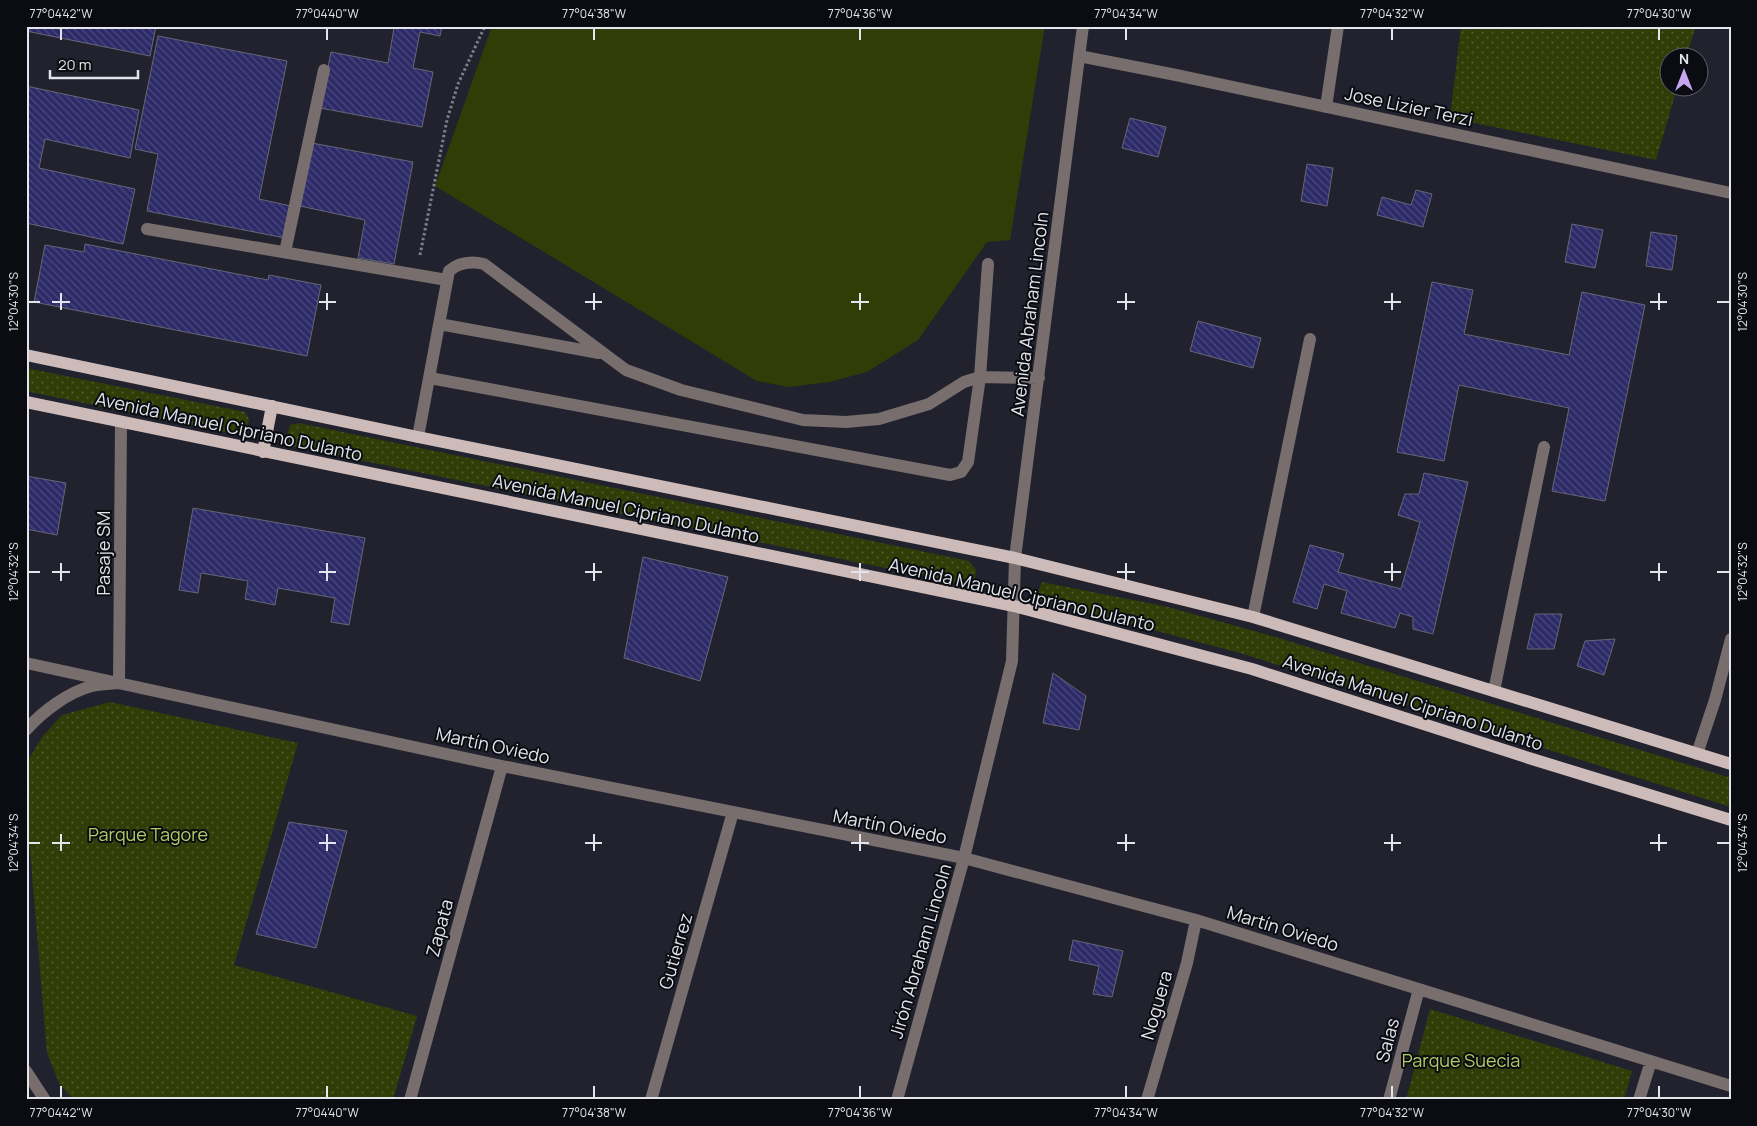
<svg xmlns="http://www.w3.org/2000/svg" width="1757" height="1126" viewBox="0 0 1757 1126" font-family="Manrope,sans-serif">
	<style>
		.green { fill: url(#green-dots) }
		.pitch { fill: #303d07 }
		.building { fill: url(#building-back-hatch); stroke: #656776 }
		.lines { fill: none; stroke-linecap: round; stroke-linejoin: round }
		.path { stroke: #7e7f89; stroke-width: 3; stroke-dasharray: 2.5 2.5; stroke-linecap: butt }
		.minor { stroke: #776e6d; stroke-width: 12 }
		.major { stroke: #cdbbb9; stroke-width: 12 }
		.ticks { fill: none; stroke: #e3e4ec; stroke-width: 2 }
		.labels { text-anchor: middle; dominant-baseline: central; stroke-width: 4; stroke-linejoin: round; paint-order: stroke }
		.street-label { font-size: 18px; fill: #e3e4ec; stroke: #0b0c11 }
		.park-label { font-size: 18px; fill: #b1ce65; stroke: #0b0c11 }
		.neatline { fill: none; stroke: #e3e4ec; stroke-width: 2 }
		.ticks-label { font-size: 12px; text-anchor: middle; fill: #e3e4ec }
	</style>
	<defs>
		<pattern id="green-dots" width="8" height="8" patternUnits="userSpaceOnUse" patternTransform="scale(1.25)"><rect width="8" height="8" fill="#303d07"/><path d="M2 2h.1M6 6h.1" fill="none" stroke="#4e592b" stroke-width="1.8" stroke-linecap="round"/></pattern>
		<pattern id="building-back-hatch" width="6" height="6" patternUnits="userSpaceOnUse" patternTransform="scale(1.25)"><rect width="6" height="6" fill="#2d2a68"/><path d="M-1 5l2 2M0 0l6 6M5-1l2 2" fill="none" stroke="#4b497e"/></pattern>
	</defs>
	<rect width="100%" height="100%" fill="#21222e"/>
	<path class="green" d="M1461,26H1696L1686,57L1670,58V88H1677L1656,160L1450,118Z
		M26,368L245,412L249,419L247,430L238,435L26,391Z
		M299,423L969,561L976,570L974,582L963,584L291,446L287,437L290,425Z
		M1042,582L1168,607L1272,636L1731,778V807L1240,653L1040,600L1038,593Z
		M110,702L298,743L234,965L417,1016L393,1100H74L60,1085L47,1053L26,803L28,760L43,736L62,715Z
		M1430,1009L1632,1071L1624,1100H1406Z"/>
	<path class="pitch" d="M492,26H1045L1010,240L987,242L918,340L867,372L829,382L789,387L757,381L435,186Z"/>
	<path class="building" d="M26,26H156L150,56L26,31Z
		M385,26H442L440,36L420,32L413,68L433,72L422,127L320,108L331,52L388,63L394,28Z
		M158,36L287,61L259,199L291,206L285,238L147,211L158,154L135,149Z
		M26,86L139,110L130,158L45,139L39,168L135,189L123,244L26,223Z
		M1130,118L1166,127L1158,157L1122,148Z
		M312,143L413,162L394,264L358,258L365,220L300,206Z
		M1307,164L1333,168L1327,206L1301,201Z
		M1416,190L1432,194L1423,227L1377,215L1382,197L1411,205Z
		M1572,224L1603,230L1595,268L1565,262Z
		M1651,232L1677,236L1672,270L1646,266Z
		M85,244L268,280L269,275L321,285L307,356L34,302L45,245L84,252Z
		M1432,282L1473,290L1464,334L1569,355L1582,292L1645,305L1605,501L1552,491L1569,408L1459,385L1444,461L1397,452Z
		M1198,321L1261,338L1253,368L1190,351Z
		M1424,473L1468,482L1433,634L1413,629V617L1400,613L1395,628L1341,613L1347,591L1324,584L1317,609L1293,602L1310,545L1344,554L1338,572L1401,589L1420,522L1398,515L1405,494H1419Z
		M26,476L66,483L57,535L26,529Z
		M193,508L365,538L349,625L331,622L335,598L278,588L275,605L245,599L248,581L201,573L198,593L179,590Z
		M643,557L728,577L700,681L624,658Z
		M1535,614H1562L1554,649H1527Z
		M1615,639L1604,675L1577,666L1585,641Z
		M1053,673L1086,696L1079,730L1043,723Z
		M289,822L347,831L316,948L256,934Z
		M1073,940L1123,951L1112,997L1093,994L1099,966L1069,960Z"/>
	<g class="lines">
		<path class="path" d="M420,255L447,120L458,84L485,26"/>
		<path class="minor" d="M1079,56L1176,75L1731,193
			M1326,107L1338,26
			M147,229L447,280
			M285,252L324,70
			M439,324L599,353
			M430,378L950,475L961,472L968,462L980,377L988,264
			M418,437L449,271C459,262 471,261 484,264L626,370L681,390L803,420L846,422L879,419L929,404L964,382L980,377L1039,378
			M1253,617L1310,339
			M26,663L502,766L964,858L1196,920L1731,1086
			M1494,691L1544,447
			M26,730C42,712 68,692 92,686C100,684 110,684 119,683L121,422
			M1697,754L1715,700L1731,639
			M26,1071L45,1100
			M410,1100L502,766
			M651,1100L733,812
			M897,1100L964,858L1012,661L1015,558L1083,26
			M1147,1100L1187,963L1196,920
			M1389,1100L1419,989
			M1639,1100L1651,1061"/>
		<path class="major" d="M26,355L418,437L1015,558L1253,617L1731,764
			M26,402L1014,606L1252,669L1532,759L1731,820
			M263,452L272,406"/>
	</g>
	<path class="ticks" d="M61,28V40M327,28V40M594,28V40M860,28V40M1126,28V40M1392,28V40M1659,28V40M61,293V310M327,293V310M594,293V310M860,293V310M1126,293V310M1392,293V310M1659,293V310M28,302H40M52,302H70M319,302H336M585,302H602M851,302H869M1117,302H1135M1384,302H1401M1650,302H1667M1717,302H1730M61,563V581M327,563V581M594,563V581M860,563V581M1126,563V581M1392,563V581M1659,563V581M28,572H40M52,572H70M319,572H336M585,572H602M851,572H869M1117,572H1135M1384,572H1401M1650,572H1667M1717,572H1730M61,834V851M327,834V851M594,834V851M860,834V851M1126,834V851M1392,834V851M1659,834V851M28,843H40M52,843H70M319,843H336M585,843H602M851,843H869M1117,843H1135M1384,843H1401M1650,843H1667M1717,843H1730M61,1086V1098M327,1086V1098M594,1086V1098M860,1086V1098M1126,1086V1098M1392,1086V1098M1659,1086V1098"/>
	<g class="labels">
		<g class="street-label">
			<text transform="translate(1409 106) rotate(12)">Jose Lizier Terzi</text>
			<text transform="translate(1029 314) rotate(-83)">Avenida Abraham Lincoln</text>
			<text transform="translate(229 426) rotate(12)">Avenida Manuel Cipriano Dulanto</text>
			<text transform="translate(626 508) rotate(12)">Avenida Manuel Cipriano Dulanto</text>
			<text transform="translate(103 553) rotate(-90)">Pasaje SM</text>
			<text transform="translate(1022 594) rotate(13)">Avenida Manuel Cipriano Dulanto</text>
			<text transform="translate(1413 702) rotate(18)">Avenida Manuel Cipriano Dulanto</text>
			<text transform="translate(493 745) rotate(12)">Martín Oviedo</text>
			<text transform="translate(890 826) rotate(11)">Martín Oviedo</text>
			<text transform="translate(439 928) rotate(-75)">Zapata</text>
			<text transform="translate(1283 928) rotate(17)">Martín Oviedo</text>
			<text transform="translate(675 951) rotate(-74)">Gutierrez</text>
			<text transform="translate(920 951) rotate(-74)">Jirón Abraham Lincoln</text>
			<text transform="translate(1156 1005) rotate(-74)">Noguera</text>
			<text transform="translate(1387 1040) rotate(-75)">Salas</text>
		</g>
		<g class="park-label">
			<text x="148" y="834">Parque Tagore</text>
			<text x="1461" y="1060">Parque Suecia</text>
		</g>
	</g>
	<rect width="1757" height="1126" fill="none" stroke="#0b0c11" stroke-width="55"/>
	<g transform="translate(1684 72)"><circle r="24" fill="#0b0c11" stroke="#616269"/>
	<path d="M0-4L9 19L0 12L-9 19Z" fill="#c8a5ef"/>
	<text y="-8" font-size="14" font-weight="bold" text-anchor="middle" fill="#e3e4ec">N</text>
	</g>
	<path d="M50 70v8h88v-8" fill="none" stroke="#e3e4ec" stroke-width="2.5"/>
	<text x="58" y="70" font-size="15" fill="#e3e4ec" stroke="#0b0c11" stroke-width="4" paint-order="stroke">20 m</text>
	<rect x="28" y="28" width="1702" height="1070" class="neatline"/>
	<g class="ticks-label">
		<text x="61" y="18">77°04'42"W</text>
		<text x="327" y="18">77°04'40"W</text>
		<text x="594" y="18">77°04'38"W</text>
		<text x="860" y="18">77°04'36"W</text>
		<text x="1126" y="18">77°04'34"W</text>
		<text x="1392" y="18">77°04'32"W</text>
		<text x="1659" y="18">77°04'30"W</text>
		<text transform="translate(14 302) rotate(-90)" y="4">12°04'30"S</text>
		<text transform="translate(1743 302) rotate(-90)" y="4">12°04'30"S</text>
		<text transform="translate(14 572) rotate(-90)" y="4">12°04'32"S</text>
		<text transform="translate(1743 572) rotate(-90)" y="4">12°04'32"S</text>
		<text transform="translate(14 843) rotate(-90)" y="4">12°04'34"S</text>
		<text transform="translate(1743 843) rotate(-90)" y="4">12°04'34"S</text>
		<text x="61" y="1117">77°04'42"W</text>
		<text x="327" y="1117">77°04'40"W</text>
		<text x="594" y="1117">77°04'38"W</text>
		<text x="860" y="1117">77°04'36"W</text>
		<text x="1126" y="1117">77°04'34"W</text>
		<text x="1392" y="1117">77°04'32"W</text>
		<text x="1659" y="1117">77°04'30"W</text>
	</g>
</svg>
